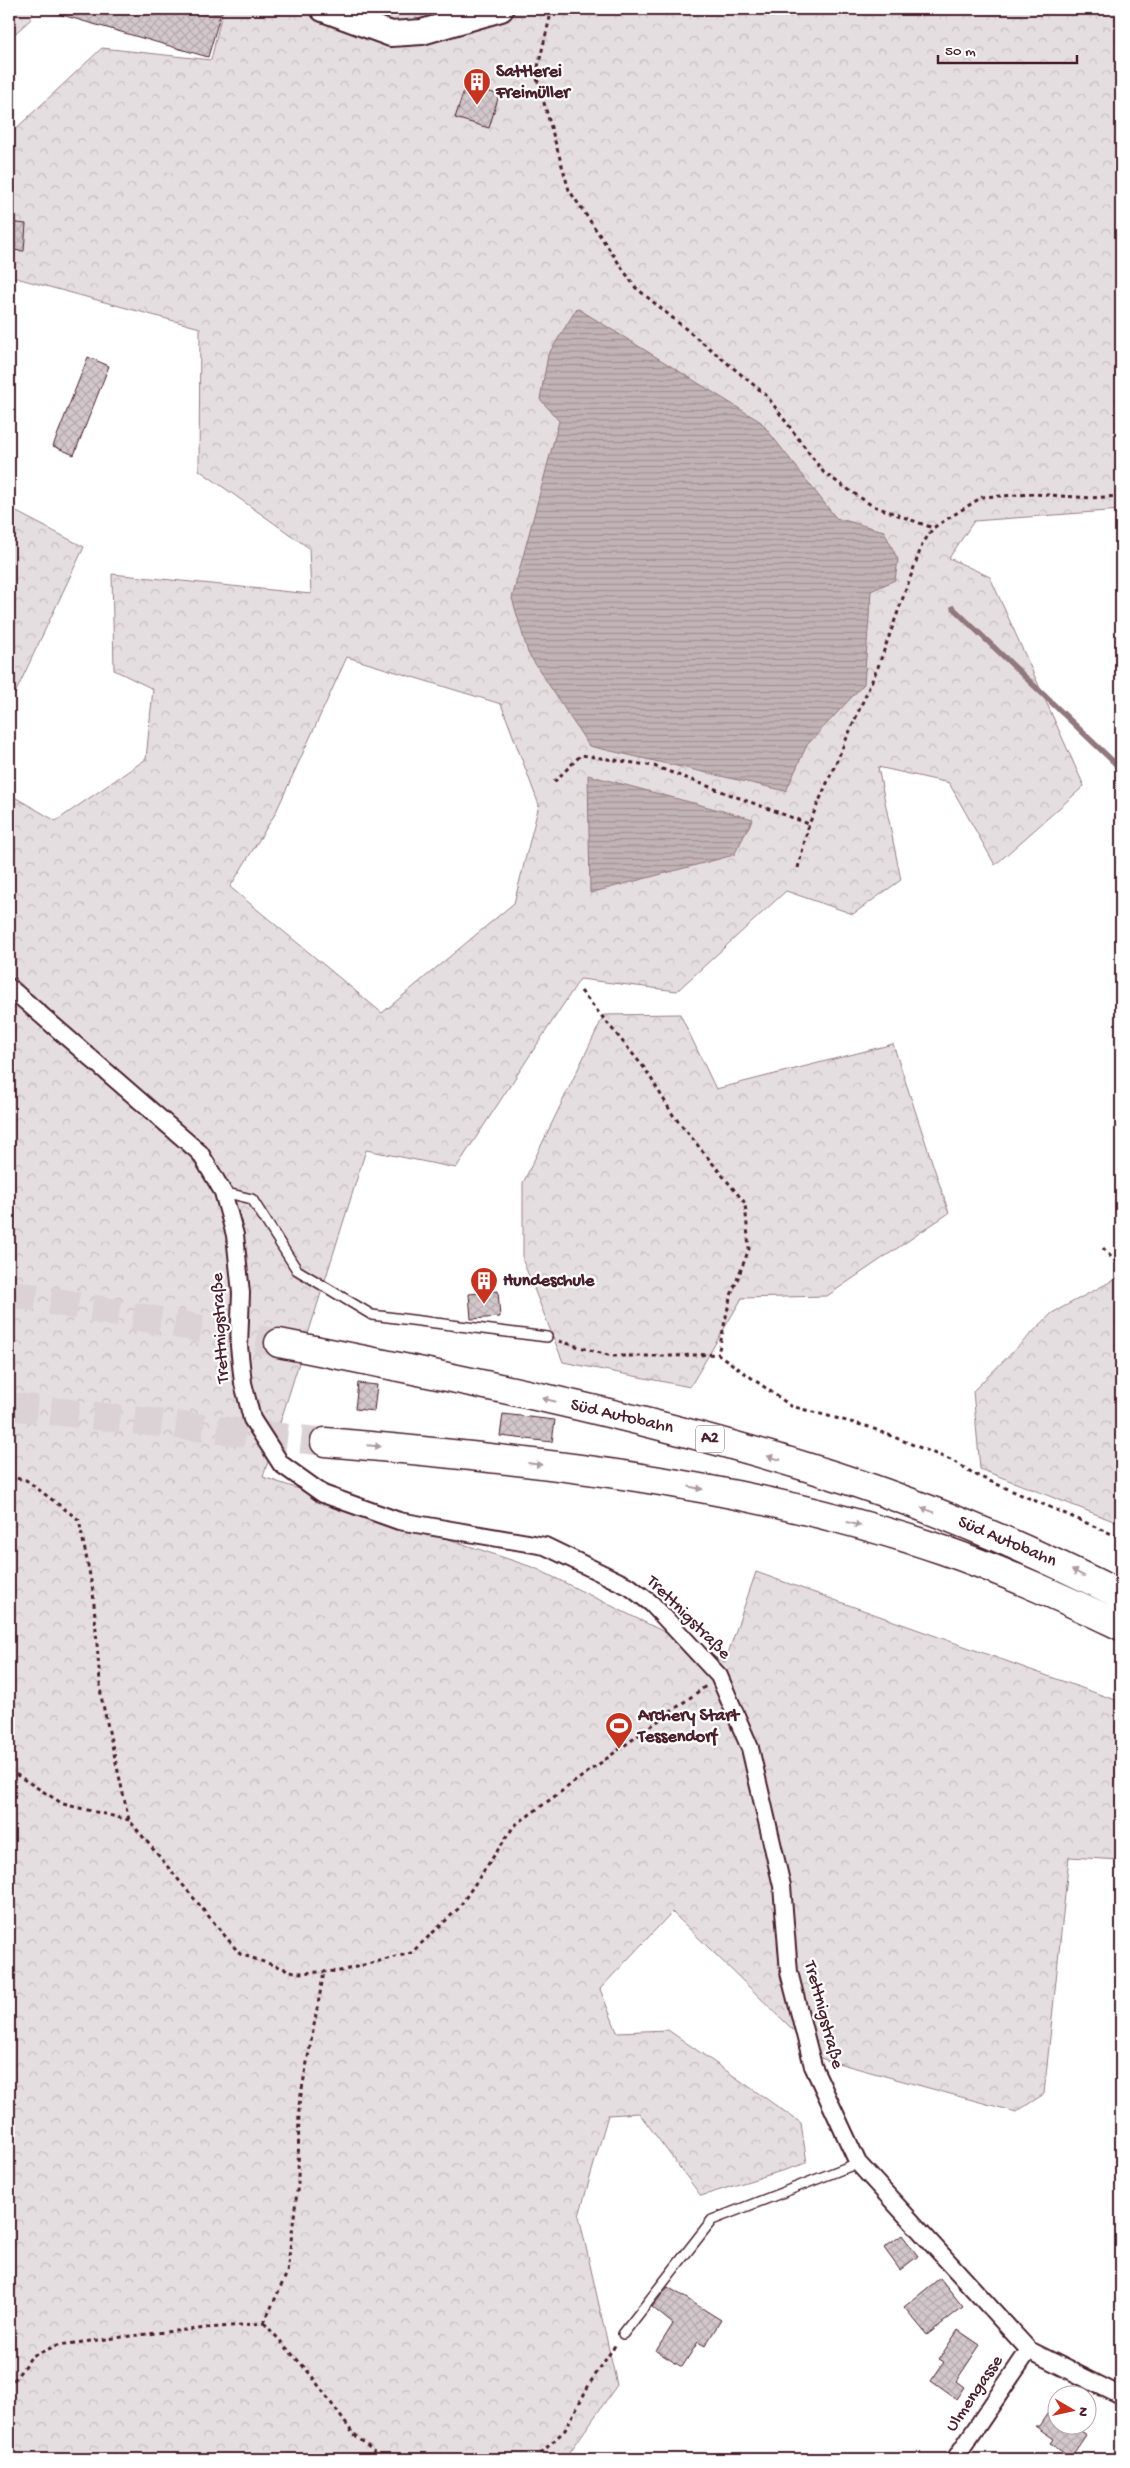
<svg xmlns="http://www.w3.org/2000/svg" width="1130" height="2468" viewBox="0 0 1130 2468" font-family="'Gochi Hand',sans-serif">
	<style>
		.forest { fill: url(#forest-crowns); stroke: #987e86; fill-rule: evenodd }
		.water { fill: url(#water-rules); stroke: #91787e }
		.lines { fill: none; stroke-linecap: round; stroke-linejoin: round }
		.stream { stroke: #91787e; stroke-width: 5.5 }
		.building { fill: url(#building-cross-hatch); stroke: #4a1f2b }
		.motorway-tunnel { stroke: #dbd2d5; stroke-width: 28; stroke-dasharray: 28 14; stroke-linecap: butt }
		.service-casing { stroke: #4a1f2b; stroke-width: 12 }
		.minor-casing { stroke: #4a1f2b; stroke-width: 20 }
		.secondary-casing { stroke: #4a1f2b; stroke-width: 28 }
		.motorway-casing { stroke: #4a1f2b; stroke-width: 31 }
		.path { stroke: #4a1f2b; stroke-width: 3; stroke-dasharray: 4 4; stroke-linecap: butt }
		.service { stroke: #fff; stroke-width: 9 }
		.minor { stroke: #fff; stroke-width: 16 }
		.secondary { stroke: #fff; stroke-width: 24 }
		.motorway { stroke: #fff; stroke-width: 28 }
		.oneway { fill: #ae9aa0 }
		.labels { text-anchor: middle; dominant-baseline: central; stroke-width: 4.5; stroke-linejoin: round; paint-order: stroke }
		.shield { fill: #fff; stroke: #80626b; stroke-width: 1 }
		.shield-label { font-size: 16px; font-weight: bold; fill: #4a1f2b }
		.poi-label { font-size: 18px; font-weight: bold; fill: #4a1f2b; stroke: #fff; text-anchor: start }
		.street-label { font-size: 18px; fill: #4a1f2b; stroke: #fff }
	</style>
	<defs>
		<pattern id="forest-crowns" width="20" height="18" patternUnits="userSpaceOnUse" patternTransform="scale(1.25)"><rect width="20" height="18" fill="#e5dee0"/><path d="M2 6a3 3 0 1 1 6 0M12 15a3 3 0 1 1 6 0" fill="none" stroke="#c6bec0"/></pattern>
		<pattern id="water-rules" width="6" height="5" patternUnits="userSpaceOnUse" patternTransform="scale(1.25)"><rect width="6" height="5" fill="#c1b3b6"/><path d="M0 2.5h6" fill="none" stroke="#9f9194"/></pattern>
		<pattern id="building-cross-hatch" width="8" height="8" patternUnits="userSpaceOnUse" patternTransform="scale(1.25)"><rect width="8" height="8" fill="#d2c7cb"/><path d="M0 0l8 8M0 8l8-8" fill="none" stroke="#b6aaae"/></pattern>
	</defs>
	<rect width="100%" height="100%" fill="#fff"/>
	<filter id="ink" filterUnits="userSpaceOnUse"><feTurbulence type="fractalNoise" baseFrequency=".02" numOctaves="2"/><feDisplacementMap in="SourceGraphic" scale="10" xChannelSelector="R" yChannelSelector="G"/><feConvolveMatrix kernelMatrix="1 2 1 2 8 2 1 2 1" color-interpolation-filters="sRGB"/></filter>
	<g filter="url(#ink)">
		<path class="forest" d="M9,9H34L31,19L9,39Z
			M223,9H1121V510L974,521L949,558L990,577L1084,786L995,865L949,783L878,767L901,880L853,914L786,891L677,991L580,979L456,1168L366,1150L263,1477L535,1568L725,1662L756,1572L1121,1702V1860L1069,1857L1044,2094L1016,2112L823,2059L672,1912L600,1989L617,2032L668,2030L801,2123L807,2163L701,2196L639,2113L608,2115L579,2216L617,2385L565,2459H9V794L56,821L146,759L153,689L114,670L112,574L311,594L309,548L199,470L200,328L9,276V135L102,48L211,60ZM347,657L501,704L539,805L514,903L382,1013L230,887L275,814Z
			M9,508L84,547L12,700L9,699Z
			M680,1014L716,1089L893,1044L949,1213L827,1296L742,1298L690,1387L563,1362L523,1261V1183L604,1015Z
			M1121,1276V1524L980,1469L973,1391L1052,1313Z"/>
		<path class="water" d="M402,9H452L426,14Z
			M577,308L761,422L836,518L884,531L898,560L895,580L871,591L864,684L807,745L786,791L589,746L528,653L512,598L559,421L540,399L548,355Z
			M588,775L753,819L734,855L590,893Z"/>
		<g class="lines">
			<path class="stream" d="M953,608L1121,769"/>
		</g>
		<path class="building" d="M56,9H222L208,57L55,13Z
			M466,84L499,95L489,128L455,118Z
			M9,222L26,224L24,251L9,250Z
			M88,357L109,366L74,455L53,446Z
			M498,1291L500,1317L471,1319L469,1294Z
			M358,1383L377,1385L374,1411L355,1409Z
			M503,1414L555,1420L552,1442L500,1436Z
			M902,2235L918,2256L900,2270L884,2248Z
			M940,2278L963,2307L927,2335L904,2307Z
			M668,2287L721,2320L705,2346L698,2342L682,2367L656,2351L673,2324L652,2307Z
			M958,2330L980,2345L956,2381L964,2387L956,2399L931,2381L944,2362L939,2359Z
			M1058,2398V2426H1072L1086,2435L1071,2457L1051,2443L1054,2439L1035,2426H1039Z"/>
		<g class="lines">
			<path class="motorway-tunnel" d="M9,1293L279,1343
				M9,1406L325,1442"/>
			<defs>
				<path id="service" d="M223,1192L252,1199L297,1270L372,1315L547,1337
					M623,2334L712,2220L858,2163"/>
				<path id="minor" d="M9,987L200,1153L223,1192L235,1235L241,1293L239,1346L243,1383L252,1419L281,1464L323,1494L399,1521L545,1546L630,1587L652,1604L719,1676L750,1748L782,1886L789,1972L813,2066L858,2163L1029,2350L1121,2396
					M955,2459L1029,2350"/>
				<path id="secondary" d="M323,9L391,34L422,32L501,9"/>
				<path id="motorway" d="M279,1343C457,1378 636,1414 810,1468C917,1501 1021,1545 1121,1595
					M325,1442C533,1460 744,1482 943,1550C1004,1571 1063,1598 1121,1626"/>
			</defs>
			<use href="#service" class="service-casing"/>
			<use href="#minor" class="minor-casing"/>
			<use href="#secondary" class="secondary-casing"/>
			<use href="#motorway" class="motorway-casing"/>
			<path class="path" d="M552,9L536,75L569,190L635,287L766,395L824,473L871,505L933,528L982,497L1034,494L1091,498L1121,496
				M554,782L581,755L654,766L809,824
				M798,868L809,824L878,667L922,545L933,528
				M581,991L646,1070L673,1115L745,1203L749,1249L730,1298L718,1354
				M1103,1248L1121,1268
				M559,1341L611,1356H673L718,1354L791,1406L869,1427L953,1461L978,1476L1121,1538
				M9,1477L26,1480L79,1520L93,1591L101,1696L129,1820L240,1954L297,1973L340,1971L411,1953L458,1909L514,1826L706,1686
				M9,1770L63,1804L129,1820
				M264,2323L287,2273L298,2184L299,2105L324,1972
				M264,2323L311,2375L352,2432L382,2459
				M9,2387L32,2356L58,2345L164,2332L264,2323
				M535,2459L565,2430L590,2383L616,2344"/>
			<use href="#service" class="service"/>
			<use href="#minor" class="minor"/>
			<use href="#secondary" class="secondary"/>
			<use href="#motorway" class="motorway"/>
		</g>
		<defs><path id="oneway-solid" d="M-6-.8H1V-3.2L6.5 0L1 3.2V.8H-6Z" transform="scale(1.25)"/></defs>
		<g class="oneway">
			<use href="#oneway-solid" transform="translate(549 1400) rotate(-167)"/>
			<use href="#oneway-solid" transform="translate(374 1446) rotate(5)"/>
			<use href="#oneway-solid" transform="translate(774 1458) rotate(-164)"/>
			<use href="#oneway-solid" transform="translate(535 1464) rotate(7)"/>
			<use href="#oneway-solid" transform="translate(696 1488) rotate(11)"/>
			<use href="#oneway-solid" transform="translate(928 1510) rotate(-160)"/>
			<use href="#oneway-solid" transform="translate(854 1524) rotate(16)"/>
			<use href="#oneway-solid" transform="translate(1078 1573) rotate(-154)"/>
		</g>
	</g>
	<defs>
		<symbol id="building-pin" viewBox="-11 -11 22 30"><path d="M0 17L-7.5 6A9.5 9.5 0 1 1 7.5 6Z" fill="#c8321e" stroke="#fff"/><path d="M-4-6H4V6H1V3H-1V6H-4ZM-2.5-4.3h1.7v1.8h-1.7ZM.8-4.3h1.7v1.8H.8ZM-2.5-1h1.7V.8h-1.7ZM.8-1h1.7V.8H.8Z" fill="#fff"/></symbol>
		<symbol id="stadium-pin" viewBox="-11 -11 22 30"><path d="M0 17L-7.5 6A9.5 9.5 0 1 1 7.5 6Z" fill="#c8321e" stroke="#fff"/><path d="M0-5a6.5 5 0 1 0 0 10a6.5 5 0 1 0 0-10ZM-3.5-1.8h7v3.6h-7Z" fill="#fff"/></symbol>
	</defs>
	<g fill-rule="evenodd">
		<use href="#building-pin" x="461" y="66" width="32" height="43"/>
		<use href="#building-pin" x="468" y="1265" width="32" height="43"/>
		<use href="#stadium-pin" x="603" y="1710" width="32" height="43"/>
	</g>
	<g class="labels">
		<rect class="shield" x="696" y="1425.5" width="28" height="27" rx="4"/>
		<g class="shield-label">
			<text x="710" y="1439">A2</text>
		</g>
		<g class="poi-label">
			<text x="496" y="72">Sattlerei<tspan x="496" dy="21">Freimüller</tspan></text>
			<text x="503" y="1281">Hundeschule</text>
			<text x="638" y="1716">Archery Start<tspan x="638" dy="21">Tessendorf</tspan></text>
		</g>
		<g class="street-label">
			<text transform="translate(221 1328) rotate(-93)">Trettnigstraße</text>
			<text transform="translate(622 1417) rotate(13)">Süd Autobahn</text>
			<text transform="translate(1007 1542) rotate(23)">Süd Autobahn</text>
			<text transform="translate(688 1618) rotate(45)">Trettnigstraße</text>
			<text transform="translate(823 2015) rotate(75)">Trettnigstraße</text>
			<text transform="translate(975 2394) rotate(-56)">Ulmengasse</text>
		</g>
	</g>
	<rect width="1130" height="2468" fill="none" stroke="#fff" stroke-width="30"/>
	<rect x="15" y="15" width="1100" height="2438" fill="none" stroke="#4a1f2b" stroke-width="2" filter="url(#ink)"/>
	<g transform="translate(1072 2410) rotate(99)"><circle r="24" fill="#ffffff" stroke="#b7a5aa"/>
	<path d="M0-4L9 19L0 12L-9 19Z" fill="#c8321e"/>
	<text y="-8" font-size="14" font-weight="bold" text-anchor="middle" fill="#4a1f2b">N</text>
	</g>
	<path d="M938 55v8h139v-8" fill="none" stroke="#4a1f2b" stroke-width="2.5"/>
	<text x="945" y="55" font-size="15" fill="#4a1f2b" stroke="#ffffff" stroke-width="4" paint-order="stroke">50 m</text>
</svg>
